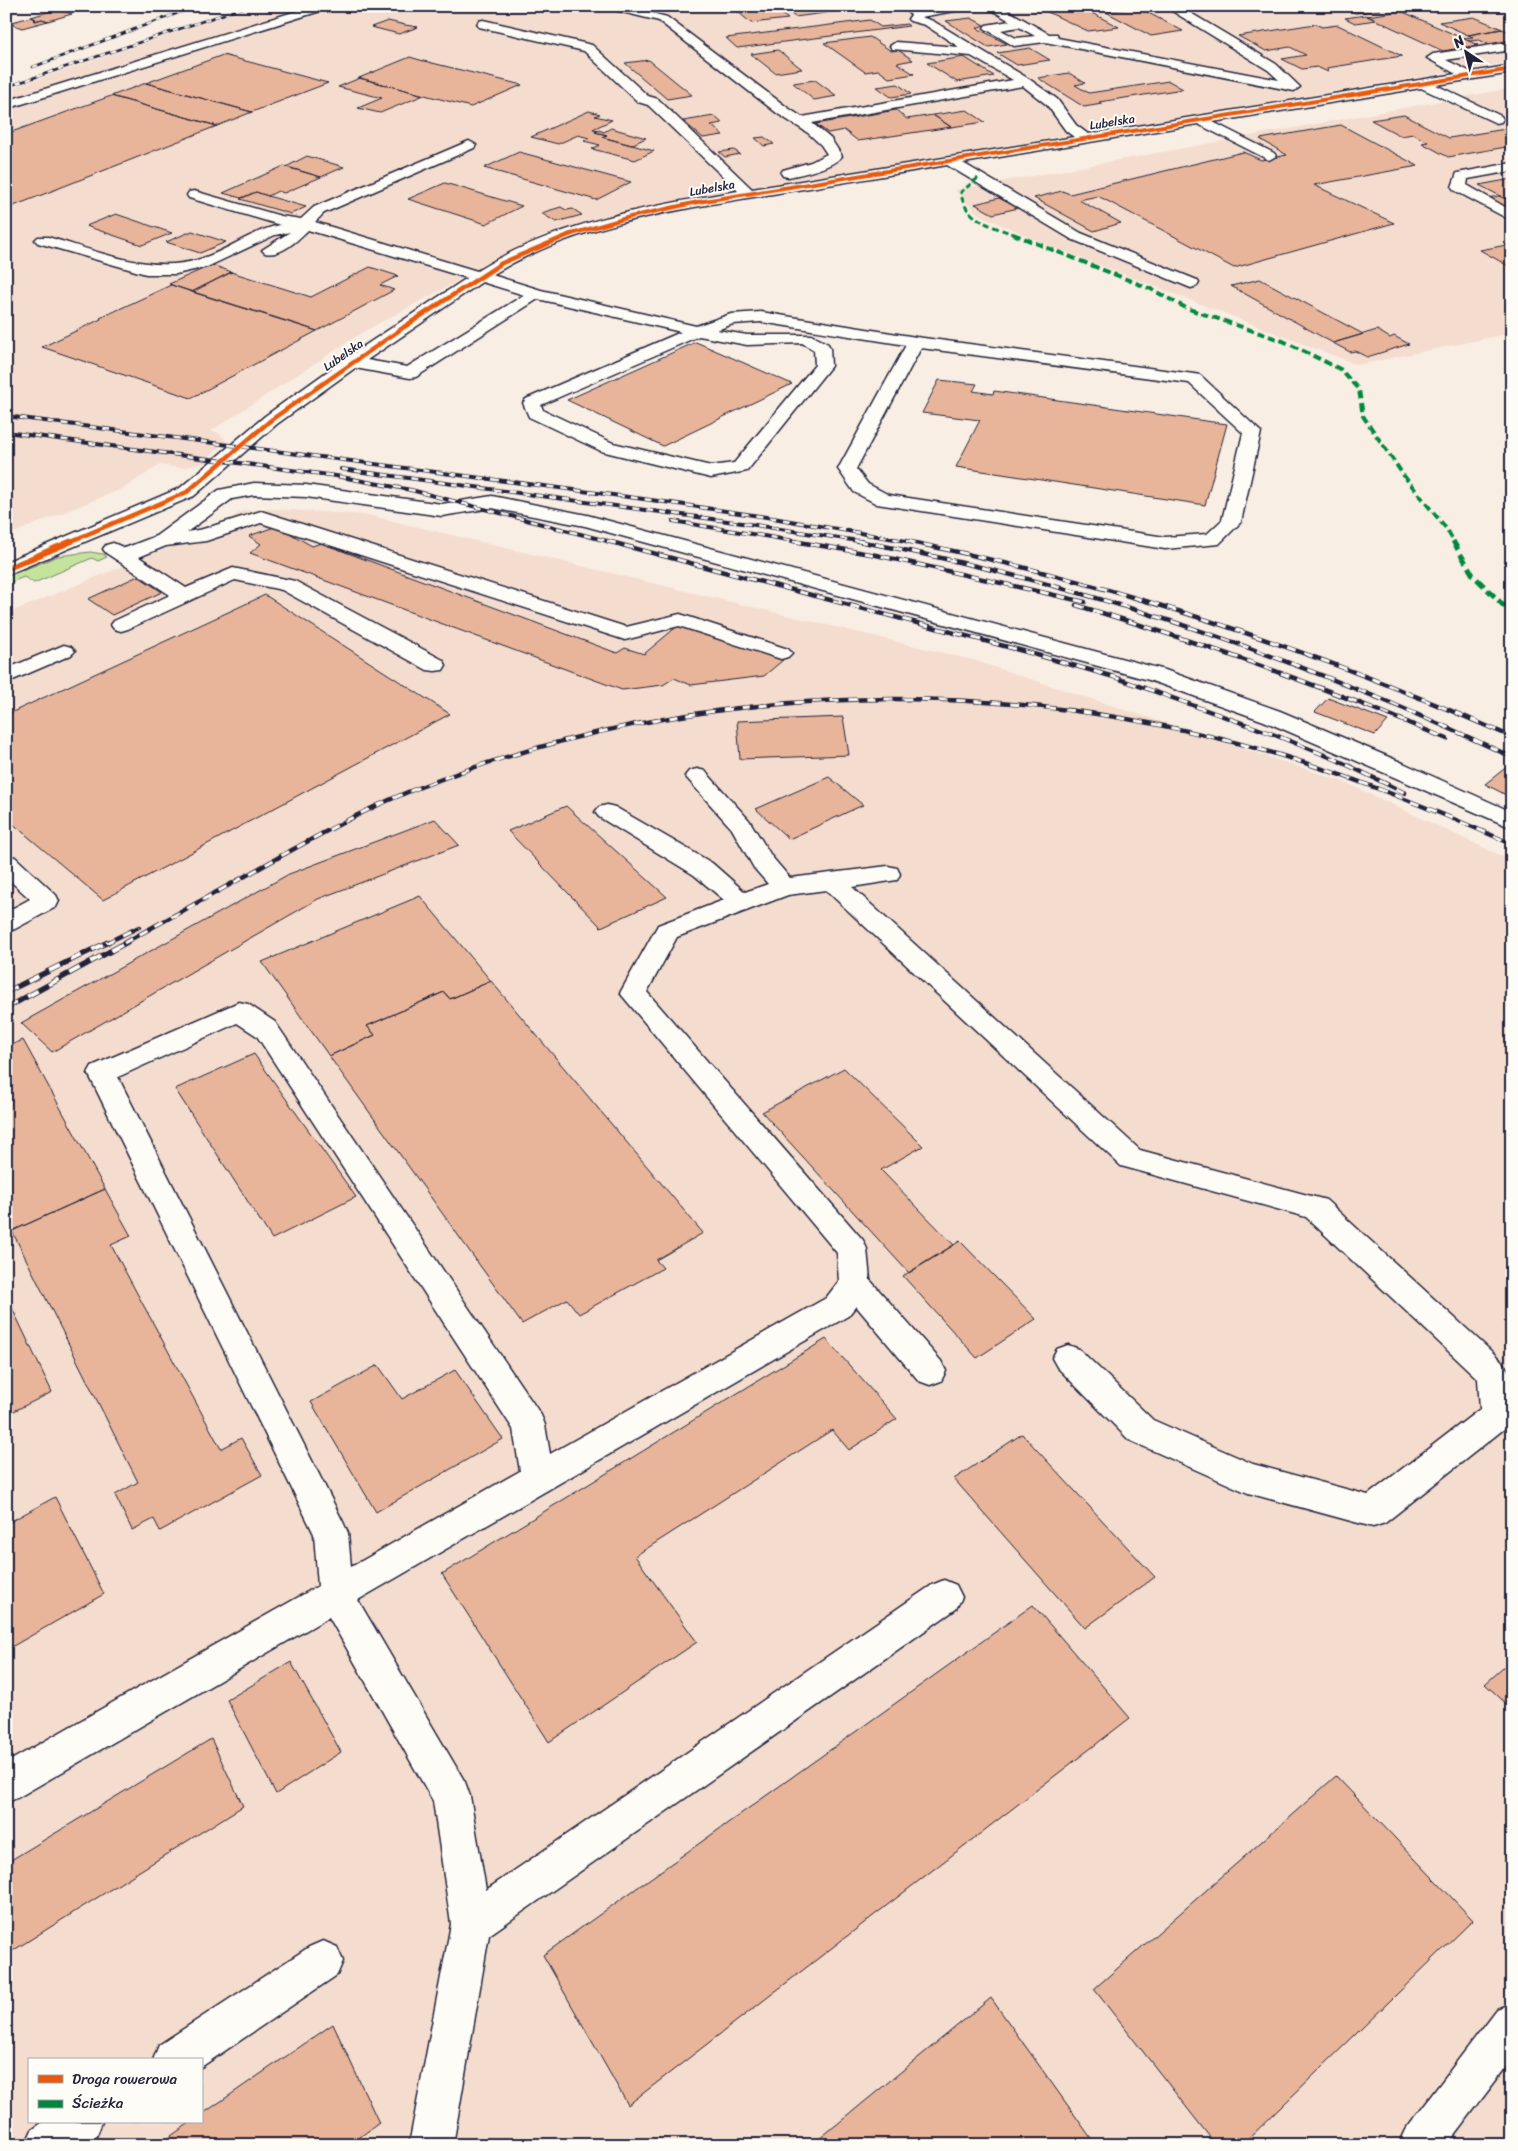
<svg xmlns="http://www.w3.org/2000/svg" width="1518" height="2151" viewBox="0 0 1518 2151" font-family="Sriracha,sans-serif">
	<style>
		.built { fill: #f4ddce; fill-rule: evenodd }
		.green { fill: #c4e39c; stroke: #73826c }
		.building { fill: #e8b59a; stroke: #22223b }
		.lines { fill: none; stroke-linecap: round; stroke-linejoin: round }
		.minor-casing { stroke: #22223b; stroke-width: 3 }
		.minor { fill: #fdfcf7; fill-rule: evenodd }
		.rail-far3-casing { stroke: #22223b; stroke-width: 2.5 }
		.rail-far2-casing { stroke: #22223b; stroke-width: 4 }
		.rail-far1-casing { stroke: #22223b; stroke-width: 4.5 }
		.rail-casing { stroke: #22223b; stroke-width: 5.5 }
		.rail-far3 { stroke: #fdfcf7; stroke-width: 2; stroke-dasharray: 5.5; stroke-linecap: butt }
		.rail-far2 { stroke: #fdfcf7; stroke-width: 2.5; stroke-dasharray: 7; stroke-linecap: butt }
		.rail-far1 { stroke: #fdfcf7; stroke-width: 3; stroke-dasharray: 9; stroke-linecap: butt }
		.rail { stroke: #fdfcf7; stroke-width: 4; stroke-dasharray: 12; stroke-linecap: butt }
		.quiet-far2 { stroke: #00873e; stroke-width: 3; stroke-dasharray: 6 3; stroke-linecap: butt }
		.quiet-far1 { stroke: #00873e; stroke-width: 4; stroke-dasharray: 8 4; stroke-linecap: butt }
		.quiet { stroke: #00873e; stroke-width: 5; stroke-dasharray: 10 5; stroke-linecap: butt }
		.cycleway-far2-casing { stroke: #fdfcf7; stroke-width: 5 }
		.cycleway-far1-casing { stroke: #fdfcf7; stroke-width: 6 }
		.cycleway-casing { stroke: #fdfcf7; stroke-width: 9 }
		.cycleway-far2 { stroke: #e8590c; stroke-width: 4 }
		.cycleway-far1 { stroke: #e8590c; stroke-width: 4.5 }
		.cycleway { stroke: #e8590c; stroke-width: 6 }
		.labels { text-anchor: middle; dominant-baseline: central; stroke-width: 4; stroke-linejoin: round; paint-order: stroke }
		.far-street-label { font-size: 12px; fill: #22223b; stroke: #fdfcf7 }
	</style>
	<rect width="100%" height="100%" fill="#f9eee4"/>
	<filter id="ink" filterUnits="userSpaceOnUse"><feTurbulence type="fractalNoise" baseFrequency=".02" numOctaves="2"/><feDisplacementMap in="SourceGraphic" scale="10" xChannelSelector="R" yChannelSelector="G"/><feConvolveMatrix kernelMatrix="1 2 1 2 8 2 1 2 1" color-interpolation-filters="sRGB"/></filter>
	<g filter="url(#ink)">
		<path class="built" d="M254,6H320L6,103V90Z
			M335,6H1501L1512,11V62L661,203L543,235L363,332L211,431L219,433L226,440L204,463L182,468L160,465L124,488L6,536V110L270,25Z
			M1512,88V333L1358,365L1040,242L978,214L955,190Z
			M275,509L368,515L973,660L1342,781L1512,861V2145H6V614L192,538L225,522L243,511ZM29,2060H201V2122H29Z"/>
		<path class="green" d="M90,552L103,554L107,557L98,561L92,558L34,583L24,577L6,584V577L58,556Z"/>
		<path class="building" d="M731,6H772L788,19L751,23Z
			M781,6H850L855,9L795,17Z
			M1078,6L1119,27L1088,31L1041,9Z
			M1344,6H1374L1381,10L1355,13Z
			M1137,7L1183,31L1151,36L1106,12Z
			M58,9L72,14L48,21L42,19L35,21L33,20L36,19L31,17Z
			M1401,11L1469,41L1478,45L1443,51L1367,16Z
			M1366,15L1376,20L1355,23L1345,18Z
			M31,17L36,19L33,20L35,21L42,19L48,21L22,28L8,23Z
			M1474,17L1502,29L1468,35L1439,22Z
			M971,18L984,25L977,28L1007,44L988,47L946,21Z
			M870,20L881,27L907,24L909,26L737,48L726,38Z
			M388,21L405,25L418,27L399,34L371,27Z
			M1315,24L1322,27L1338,25L1402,56L1327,68L1328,72L1317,67L1302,69L1282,59L1306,55L1290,47L1266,51L1238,36Z
			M1502,29L1512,33V40L1488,44L1479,40L1469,41L1463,38L1473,37L1468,35Z
			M870,37L891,51L898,50L913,60L897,63L914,74L889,78L878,70L865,72L824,43Z
			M1030,48L1050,60L1017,65L997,53Z
			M778,50L802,69L775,73L751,54Z
			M223,55L328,83L252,112L146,83Z
			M410,57L420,60L522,85L471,107L359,78Z
			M964,57L994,76L957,82L927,63Z
			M649,60L692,95L667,99L625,63Z
			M1069,73L1085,83L1075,85L1089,93L1169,81L1183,89L1099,102L1102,104L1084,107L1038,78Z
			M360,78L424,95L380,113L358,108L382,98L338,87Z
			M815,80L837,96L814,100L793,83Z
			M146,83L252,112L217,126L111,96Z
			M898,84L911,94L891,97L877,87Z
			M111,96L217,126L6,209V134Z
			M896,110L907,119L933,115L951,127L858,141L844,130L828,133L816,124Z
			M967,110L985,122L951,127L933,115Z
			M589,111L600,114L595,116L612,120L593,129L599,130L595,132L607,135L602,137L654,151L635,160L592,149L600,145L584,141L589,138L578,135L558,144L531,137Z
			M1404,115L1449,138L1512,128V146L1448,157L1422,143L1428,142L1413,134L1401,136L1371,120Z
			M714,116L722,123L711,125L723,135L703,138L683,121Z
			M1341,125L1418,166L1314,185L1394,223L1234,268L1098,196L1079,200L1121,223L1094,231L1034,198L1062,191L1070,194L1243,152L1261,160L1287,155L1260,139Z
			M611,128L646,138L631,145L602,137L607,135L595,132L599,130L604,132Z
			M764,137L774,144L764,146L755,138Z
			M734,150L740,154L725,157L719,152Z
			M519,152L631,182L596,200L484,168Z
			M307,156L344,167L321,177L286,167Z
			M284,166L321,177L284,193L278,191L268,196L256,192L241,198L223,193Z
			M1512,179V202L1479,185Z
			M445,183L522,206L486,224L408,199Z
			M256,192L268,196L306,207L291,214L240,199Z
			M1499,196L1512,202V204L1502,206L1487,198Z
			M999,198L1018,208L993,214L975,204Z
			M561,207L566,210L573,209L582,215L556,222L541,213Z
			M116,214L172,233L142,245L86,226Z
			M192,231L226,242L200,253L166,242Z
			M1512,244V268L1480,250Z
			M212,265L232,272L192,292L169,284Z
			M370,267L398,276L380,285L394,290L317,331L192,292L231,272L311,297Z
			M1260,279L1363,334L1333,343L1231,286Z
			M171,285L296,324L317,331L191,398L42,347L101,319L100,318Z
			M1377,330L1390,338L1394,336L1409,344L1367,357L1355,351L1350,352L1333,343Z
			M696,342L792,384L663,446L567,400Z
			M939,380L977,384L973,391L993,394L994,391L1227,424L1205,505L956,467L980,420L922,413Z
			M277,526L312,546L321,543L617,653L625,648L644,654L680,624L783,660L764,676L691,685L674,678L663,685L622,690L250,553L261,544L249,536Z
			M138,576L162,592L112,615L88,599Z
			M265,595L450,714L103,900L6,818V715Z
			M1328,698L1388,721L1375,735L1315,712Z
			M843,717L849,755L740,759L737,721Z
			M1508,766L1512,767V798L1485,784Z
			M829,777L863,805L789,839L756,809Z
			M566,806L667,897L601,927L508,831Z
			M435,819L459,845L318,899L52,1052L21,1023L289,874Z
			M420,896L491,981L450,999L444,992L367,1026L375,1035L329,1056L262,962Z
			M491,981L703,1233L656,1260L663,1268L579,1314L567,1299L522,1324L329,1056L375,1035L367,1026L444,992L450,999Z
			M23,1040L105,1189L12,1231L6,1218V1047Z
			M254,1054L356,1197L272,1239L175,1089Z
			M844,1068L923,1146L881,1170L954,1245L909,1273L762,1112Z
			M105,1189L131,1236L111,1245L221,1449L241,1438L262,1475L160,1531L154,1519L132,1530L115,1495L138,1482L12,1231Z
			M960,1241L1036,1319L977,1358L903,1276Z
			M6,1295L52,1392L6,1415Z
			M826,1339L897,1419L849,1450L832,1430L635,1556L697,1642L549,1742L442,1574Z
			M378,1365L402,1399L455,1370L503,1439L376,1512L311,1402Z
			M1022,1434L1155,1577L1085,1628L954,1479Z
			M55,1497L104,1594L6,1650V1524Z
			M1033,1605L1130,1718L628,2105L543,1955Z
			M1512,1660V1709L1485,1684Z
			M291,1662L341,1752L276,1794L227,1700Z
			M211,1739L243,1806L6,1955V1863Z
			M1336,1776L1473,1920L1242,2145H1216L1094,1989Z
			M991,1998L1096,2145H822L819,2139Z
			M333,2024L379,2123L349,2145H158L191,2122H201V2115Z"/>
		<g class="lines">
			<defs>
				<path id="minor" d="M6,6H17L6,10Z
					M313,6H332L330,8L6,109V101Z
					M604,6H625L667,17L788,108L802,117L1013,80L971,56L892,49L890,46L896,42L959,47L925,25L910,21L908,19L911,15L904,9L907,6L914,7L919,10L943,6H972L966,9L921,17L933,21L1029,79L1057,99L1076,125L1088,134L1456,74L1427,58L1433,54L1512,42V50L1446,60L1471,72L1512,65V73L1436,85L1501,116L1503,119L1501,122L1496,123L1421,88L1213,122L1274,153L1276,156L1269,160L1198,124L963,163L1081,233L1197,280L1199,283L1197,286L1191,288L1071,239L947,165C885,176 822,186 760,196C669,211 571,226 492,275L541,290L696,326L731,314L761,312L916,337L1194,374L1200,375L1261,432L1241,522L1219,544L1165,549L877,504L854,492L838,469L906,345L761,322L733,324L717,330L747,335H811L828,344L830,348L831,366L747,471L711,478L601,451L529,417L523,403L526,399L681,332L538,299L416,377L410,378L355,368L277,424L194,496L6,575V562L180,488L265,416L346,358L467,278L308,230C298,240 280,257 265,253L262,250L290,232L275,235L207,267L176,274H146L38,243L35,240L38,237H48C94,250 149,274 197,260C226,252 250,231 280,225L189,198L187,195L189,192L194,191L281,216L301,219L314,207L469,141L476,145L474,148L324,213L315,222L477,271C554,223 649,206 738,191L648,105L638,102L584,51L479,27L477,24L479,21L483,20L592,45L648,96L658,99L752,189L1074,137L1066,131L1047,105L1023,86L812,123L831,139L842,156C832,168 803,174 788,177L783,176L781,173L783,170L811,162L827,154L821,145L808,133L778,114L659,21L606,8ZM482,282L524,295L407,367L367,360ZM699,336L747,345L802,343L814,350L815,365L734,463L711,466L613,443L543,410L541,405ZM921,348L1189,383L1243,433L1222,520L1207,534L1165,537L889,495L868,484L856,469Z
					M985,6H1000L1049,34H1057L1058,38L1279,80L1268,70L1164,6H1179L1276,64L1300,87L1294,91L1045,42L1014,46L984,28L986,25L1010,21ZM1019,27L1035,36L1016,38L1001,30Z
					M1512,163V171L1468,179L1467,185L1512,211V221L1454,190L1452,187L1457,173Z
					M254,483L306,485L442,504L492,496L587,515L1165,670L1280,711L1403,763L1512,812V828L1264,721L1149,680L585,526L492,508L442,516L306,497L254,495L232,499L187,532L203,529L261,511L626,627L680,614L788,649L792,653L788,657L781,659L679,626L625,640L261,523L206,541L166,546L139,557L186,588L233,568L295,581L443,660L446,665L443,670L435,671L427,670L282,590L235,580L128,629L121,631L114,629L111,625L114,621L170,595L106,553L103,549L106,545L113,543L125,548L156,536L219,490Z
					M64,645L71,647L75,651L71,655L6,683V669Z
					M697,769L705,771L749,820L772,857L790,878L888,866L897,868L900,874L897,880L852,887L1140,1150L1326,1200L1504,1363L1509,1373L1512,1418L1509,1425L1385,1523L1373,1527L1248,1493L1129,1440L1057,1367L1052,1358L1057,1349L1068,1345L1079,1349L1153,1420L1253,1464L1368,1495L1480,1409L1478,1379L1306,1217L1121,1166L826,890L788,895L677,937L647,992L863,1240L867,1249L870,1280L941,1361L946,1371L941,1381L930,1385L919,1381L856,1306L848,1316L358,1600L465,1782L470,1796L486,1890L932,1585L944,1580L956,1585L962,1597L956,1609L489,1935L453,2145H409L451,1924L433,1801L329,1617L19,1797L6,1803V1763L318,1586L314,1534L88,1073L92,1066L239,1002L248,1004L275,1022L541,1415L545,1425L550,1454L826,1298L839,1281L837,1253L620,993L658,925L724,900L694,875L599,817L595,812L599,807L607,805L615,807L712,863L745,892L768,884L754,868L732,829L685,776L689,771ZM237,1023L257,1036L513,1429L520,1471L351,1567L348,1533L343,1522L118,1077Z
					M6,855L15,857L56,895L59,901L56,907L15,929L6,931V912L30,899L6,877Z
					M323,1941L337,1947L343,1961L337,1975L201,2067V2060H153L159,2045L309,1947Z
					M1512,2003V2059L1447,2145H1398L1405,2130L1497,2009Z
					M43,2122H102L96,2137L85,2145H25L32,2130Z"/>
			</defs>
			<use href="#minor" class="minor-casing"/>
			<use href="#minor" class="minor"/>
			<defs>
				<path id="rail-far3" d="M33,67L197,6
					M6,87L248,6"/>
				<path id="rail-far2" d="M6,416L651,500L773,518L912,542
					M6,432L336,476L411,490L611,542
					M341,469L742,523L865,542
					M673,521L800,542"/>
				<path id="rail-far1" d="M607,541L1023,651L1114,677L1270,733L1337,760L1405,793
					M793,541L876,555L1085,602
					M858,541C1085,583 1303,659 1512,757
					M906,541C1116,583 1317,651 1512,737
					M1076,605C1202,643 1326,687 1447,739
					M106,943L139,927
					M124,943C173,916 223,889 272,861C321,834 370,806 423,786C681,686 969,673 1237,743C1332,768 1423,805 1512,844"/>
				<path id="rail" d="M6,992L108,942
					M6,1008L127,942"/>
			</defs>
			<use href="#rail-far3" class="rail-far3-casing"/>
			<use href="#rail-far2" class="rail-far2-casing"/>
			<use href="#rail-far1" class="rail-far1-casing"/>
			<use href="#rail" class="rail-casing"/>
			<use href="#rail-far3" class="rail-far3"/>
			<use href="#rail-far2" class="rail-far2"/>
			<use href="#rail-far1" class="rail-far1"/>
			<use href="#rail" class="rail"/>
			<path class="quiet-far2" d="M978,178L961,192C963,220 995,227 1016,235"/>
			<path class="quiet-far1" d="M1013,234L1151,289L1186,308L1283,341L1340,369L1359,390L1363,416L1404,476L1446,528L1454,542"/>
			<path class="quiet" d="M1453,541L1473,575L1512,614"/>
			<defs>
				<path id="cycleway-far2" d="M568,235L630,217L698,202L1512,69"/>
				<path id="cycleway-far1" d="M69,542L187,492L271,420L404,327L502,263L571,234"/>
				<path id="cycleway" d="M6,569L72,541"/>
			</defs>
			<use href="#cycleway-far2" class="cycleway-far2-casing"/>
			<use href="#cycleway-far1" class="cycleway-far1-casing"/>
			<use href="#cycleway" class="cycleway-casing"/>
			<use href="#cycleway-far2" class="cycleway-far2"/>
			<use href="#cycleway-far1" class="cycleway-far1"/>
			<use href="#cycleway" class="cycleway"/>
		</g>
	</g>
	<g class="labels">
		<g class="far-street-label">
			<text transform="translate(1112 122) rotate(-9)">Lubelska</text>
			<text transform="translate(712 188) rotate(-10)">Lubelska</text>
			<text transform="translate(343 355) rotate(-35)">Lubelska</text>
		</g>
	</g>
	<rect width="1518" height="2151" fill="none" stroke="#fdfcf7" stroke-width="25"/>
	<rect x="12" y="12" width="1493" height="2126" fill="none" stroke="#22223b" stroke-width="2" filter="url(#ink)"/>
	<rect x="28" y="2058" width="175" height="65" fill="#fdfcf7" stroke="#a5a5ac"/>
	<rect x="38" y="2075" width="25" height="8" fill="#e8590c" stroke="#a5a5ac"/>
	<text x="72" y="2084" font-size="15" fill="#22223b">Droga rowerowa</text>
	<rect x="38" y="2100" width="25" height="8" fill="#00873e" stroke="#a5a5ac"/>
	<text x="72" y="2108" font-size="15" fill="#22223b">Ścieżka</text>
	<g transform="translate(1466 52) rotate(325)" stroke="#fdfcf7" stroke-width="4" paint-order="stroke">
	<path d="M0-4L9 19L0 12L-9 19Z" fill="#22223b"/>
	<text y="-8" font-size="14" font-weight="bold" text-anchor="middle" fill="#22223b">N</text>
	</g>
</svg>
